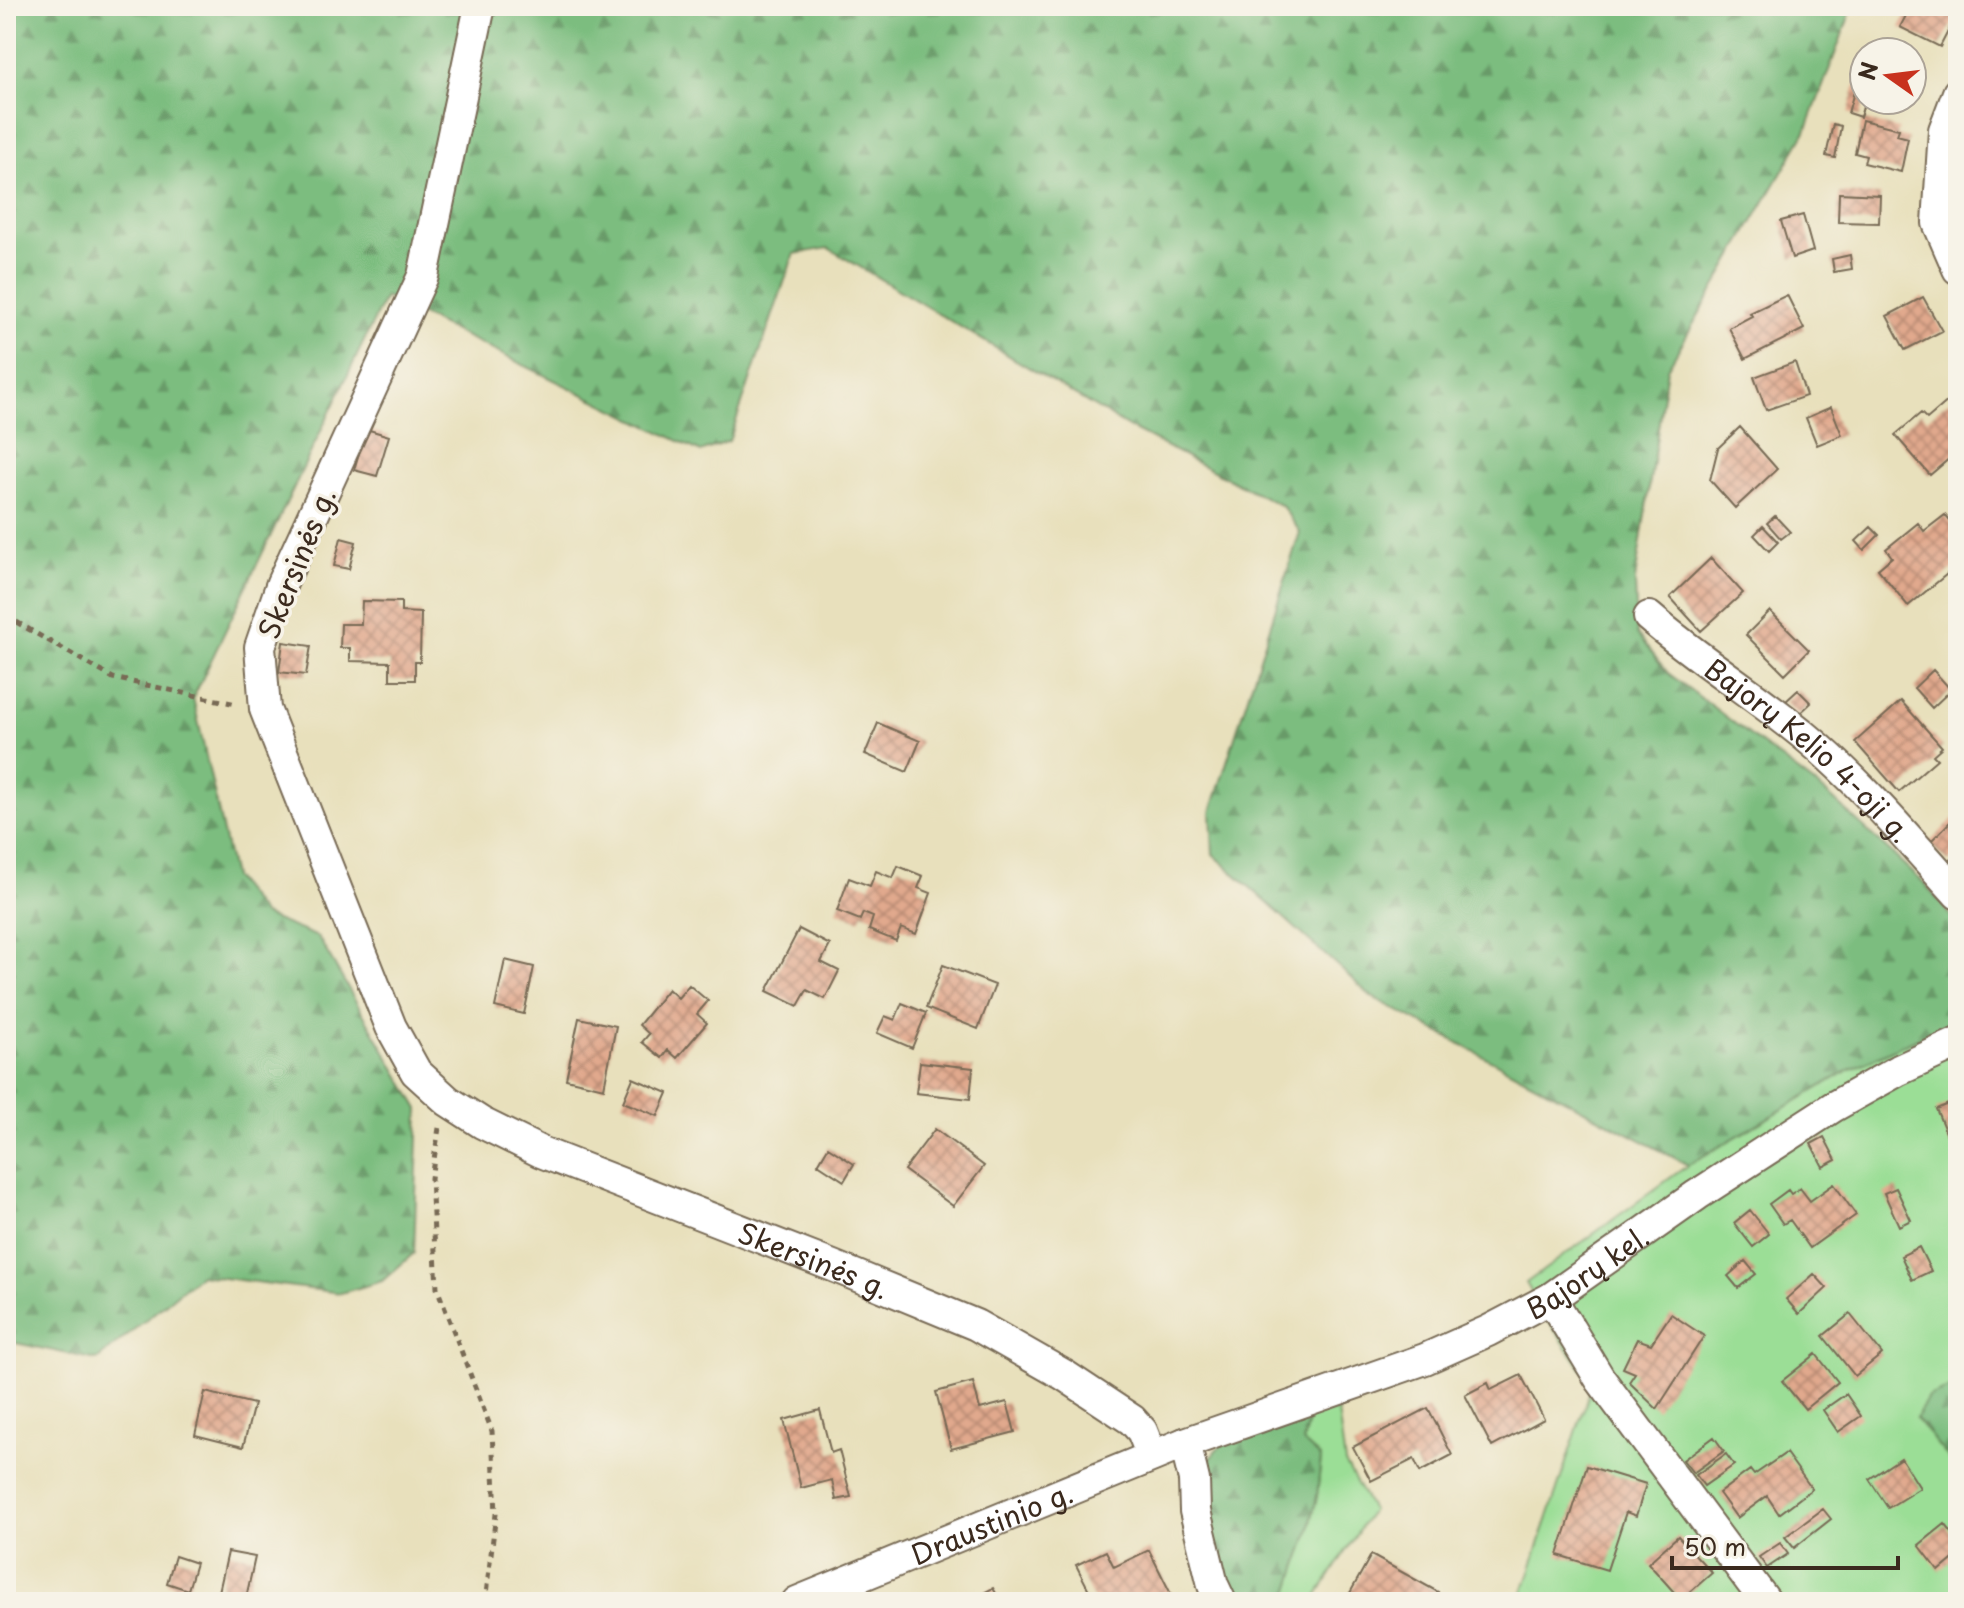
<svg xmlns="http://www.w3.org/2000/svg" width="1964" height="1608" viewBox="0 0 1964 1608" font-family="'Playpen Sans',sans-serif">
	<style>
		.green { fill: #9bde96; stroke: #6b845a; stroke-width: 2 }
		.forest { fill: url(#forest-firs); stroke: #5c744e; stroke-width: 2 }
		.building { fill: url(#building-cross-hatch) }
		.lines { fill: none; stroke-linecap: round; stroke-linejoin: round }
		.minor-casing { stroke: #786a55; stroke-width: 34 }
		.path { stroke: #786a55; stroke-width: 5; stroke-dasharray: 6 6; stroke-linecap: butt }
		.minor { stroke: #fff; stroke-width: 30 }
		.labels { text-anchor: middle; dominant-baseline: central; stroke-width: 7; stroke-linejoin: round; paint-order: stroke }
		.street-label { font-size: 28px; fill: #3b2a1e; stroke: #f7f3e8 }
	</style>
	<defs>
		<pattern id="forest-firs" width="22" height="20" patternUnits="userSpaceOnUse" patternTransform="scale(2)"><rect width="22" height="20" fill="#7cbd7f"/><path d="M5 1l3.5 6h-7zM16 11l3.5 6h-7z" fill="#679a67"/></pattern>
		<pattern id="building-cross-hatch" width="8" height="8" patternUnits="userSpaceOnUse" patternTransform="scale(2)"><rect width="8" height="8" fill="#e1a98d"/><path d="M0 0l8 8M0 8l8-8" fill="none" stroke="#b88a73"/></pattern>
	</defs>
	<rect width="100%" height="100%" fill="#f7f3e8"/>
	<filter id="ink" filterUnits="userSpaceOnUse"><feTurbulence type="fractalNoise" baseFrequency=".0125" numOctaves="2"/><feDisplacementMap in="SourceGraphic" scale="16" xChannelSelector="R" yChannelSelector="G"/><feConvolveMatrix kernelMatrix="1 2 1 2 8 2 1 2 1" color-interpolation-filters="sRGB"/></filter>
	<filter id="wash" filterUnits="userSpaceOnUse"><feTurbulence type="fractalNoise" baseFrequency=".006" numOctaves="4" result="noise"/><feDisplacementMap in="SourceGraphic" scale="32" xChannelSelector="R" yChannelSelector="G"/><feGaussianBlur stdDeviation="1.8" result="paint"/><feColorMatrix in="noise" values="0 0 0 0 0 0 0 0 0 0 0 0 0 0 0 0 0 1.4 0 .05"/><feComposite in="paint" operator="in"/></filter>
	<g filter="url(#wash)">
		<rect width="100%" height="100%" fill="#e8e0bc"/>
		<path class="green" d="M1958,1019V1393L1950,1388L1916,1418L1958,1470V1602H1520L1592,1384L1547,1319L1526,1283L1688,1165L1849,1070Z
			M1338,1411L1345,1463L1372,1510L1313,1602H1286L1309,1531L1317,1496L1321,1458L1303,1442L1299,1415Z"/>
		<path class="forest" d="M6,6H1853L1806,131L1667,369L1635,580L1637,634L1668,673L1825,792L1924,883L1958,924V1019L1849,1070L1688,1165L1372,997L1213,854L1211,812L1300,532L1282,506L1132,429L828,248L794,254L729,441L701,452L385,297L193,698L233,877L263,915L318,937L419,1109L414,1253L382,1281L341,1293L200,1275L97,1360L6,1341Z
			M1950,1388L1958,1393V1470L1916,1418L1928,1397Z
			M1299,1415L1308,1421L1303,1442L1321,1458L1317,1496L1309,1531L1286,1602H1236C1232,1593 1227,1583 1223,1573C1214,1549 1196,1466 1218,1448C1236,1433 1277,1423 1299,1415Z"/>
		<g id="blocks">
			<path class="building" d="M1911,6H1958V12L1940,47L1900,27Z
				M1857,81L1864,83L1865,100L1860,117L1848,113Z
				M1862,120L1899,129L1897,135L1908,138L1901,172L1864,163L1866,156L1855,153Z
				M1833,124L1841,126L1835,158L1826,156Z
				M1839,193L1880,195L1879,223L1838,222Z
				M1803,215L1813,251L1792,258L1781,221Z
				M1850,255L1852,269L1834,272L1832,259Z
				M1787,295L1804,329L1745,359L1729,328L1752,316L1750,313Z
				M1923,297L1942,331L1905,350L1887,316Z
				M1795,362L1806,396L1766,410L1754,377Z
				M1949,400L1958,410V451L1930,475L1895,435L1921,413L1927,419Z
				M1831,407L1842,435L1817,445L1806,418Z
				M1740,427L1777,469L1735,508L1710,480L1718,448Z
				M366,429L389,436L377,476L354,470Z
				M1945,515L1958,531V565L1908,606L1878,569L1892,557L1886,549L1918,523L1924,531Z
				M1775,516L1790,532L1781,539L1767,523Z
				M1763,526L1778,542L1769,551L1754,535Z
				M1871,527L1879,535L1864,550L1856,541Z
				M341,538L356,542L349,569L334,566Z
				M1711,558L1743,593L1701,631L1670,597Z
				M362,601L401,602V612L421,613L420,662H415V680H390V662L350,661V648H340L341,624H361Z
				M1770,611L1809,650L1785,674L1746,635Z
				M283,642L311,646L306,675L279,672Z
				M1933,670L1951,690L1932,708L1914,688Z
				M1798,690L1811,703L1798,715L1785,702Z
				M1901,701L1942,747L1933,755L1937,759L1899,792L1855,742Z
				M878,723L920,741L907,772L865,754Z
				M1954,818L1958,822V859L1954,856L1948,862L1929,843Z
				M898,866L923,876L918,888L931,893L916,934L901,928L896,941L869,930L873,917L863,913L860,920L837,911L849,878L870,886L876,871L893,878Z
				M799,929L830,945L821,962L839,971L825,999L807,990L798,1006L767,991Z
				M505,960L534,967L524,1014L495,1007Z
				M943,965L995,985L978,1029L926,1008Z
				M689,985L708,1001L697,1014L707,1023L677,1058L668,1050L662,1058L642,1042L649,1034L639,1025L668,989L678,998Z
				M902,1003L926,1013L912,1048L877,1033L885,1016L895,1020Z
				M579,1018L616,1026L604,1088L566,1079Z
				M920,1062L973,1068L970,1099L916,1093Z
				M633,1078L668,1093L658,1116L623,1102Z
				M1958,1100V1142L1951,1145L1936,1109Z
				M935,1129L984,1166L953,1206L904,1170Z
				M1824,1137L1836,1160L1823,1167L1811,1144Z
				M828,1147L854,1164L844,1181L818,1164Z
				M1834,1184L1856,1215L1810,1248L1790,1220L1783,1224L1769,1204L1788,1190L1791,1194L1800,1188L1810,1201Z
				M1896,1188L1911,1220L1899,1226L1884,1193Z
				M1750,1210L1769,1234L1753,1247L1734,1223Z
				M1919,1247L1931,1271L1912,1280L1901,1256Z
				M1745,1261L1756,1274L1738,1288L1728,1276Z
				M1814,1274L1827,1288L1799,1314L1786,1299Z
				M1671,1314L1704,1336L1657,1409L1629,1382L1635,1373L1623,1368L1637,1339L1651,1344Z
				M1850,1314L1882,1354L1855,1376L1823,1336Z
				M1816,1354L1838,1382L1805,1409L1782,1381Z
				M1521,1375L1544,1419L1492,1447L1465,1395L1488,1383L1491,1390Z
				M973,1382L980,1409L1007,1402L1015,1432L951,1449L936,1392Z
				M205,1392L254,1404L243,1447L195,1435Z
				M1846,1394L1861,1416L1838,1432L1823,1410Z
				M1428,1408L1452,1455L1420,1472L1414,1459L1371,1481L1353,1447Z
				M820,1410L831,1453L839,1450L851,1497L836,1500L832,1480L801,1488L784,1420Z
				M1714,1437L1724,1451L1693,1473L1683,1460Z
				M1786,1453L1812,1489L1779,1514L1767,1496L1737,1518L1719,1493L1750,1470L1754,1475Z
				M1726,1454L1734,1465L1704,1486L1696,1475Z
				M1901,1458L1920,1488L1888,1508L1869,1479Z
				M1587,1466L1646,1484L1636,1516L1626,1512L1607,1570L1558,1555Z
				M1823,1509L1831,1519L1794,1548L1785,1537Z
				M1945,1524L1958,1540V1555L1939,1571L1919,1545Z
				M1678,1536L1712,1573L1681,1600L1648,1563Z
				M1780,1543L1788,1554L1767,1568L1759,1557Z
				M1149,1550L1173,1598L1165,1602H1095L1076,1565L1106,1551L1114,1567Z
				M228,1552L255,1557L246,1598L219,1592Z
				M1371,1555L1438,1592L1433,1602H1345Z
				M175,1556L196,1563L188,1590L167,1583Z
				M993,1588L1001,1602H966Z"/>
		</g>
	</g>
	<g filter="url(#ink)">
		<use href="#blocks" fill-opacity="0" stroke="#786a55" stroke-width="2"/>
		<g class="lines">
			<defs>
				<g id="minor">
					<path id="s1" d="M480,6L423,276L282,583L260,647L265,709L391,1027L416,1072L448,1101L482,1123L541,1152L833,1266L976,1325L1064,1375L1132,1420L1142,1431L1152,1456"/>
					<path d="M1958,93L1944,130L1938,223L1958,269"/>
					<path id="s2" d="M1649,617C1699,660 1754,694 1805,736C1860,781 1910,841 1958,894"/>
					<path d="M1551,1298L1600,1379L1766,1602"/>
					<path d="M1185,1443L1194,1480L1195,1511L1213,1585L1221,1602"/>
					<path id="s3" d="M797,1602L1185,1443L1425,1359L1488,1331L1551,1298L1697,1195L1833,1107L1899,1070L1958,1043"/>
				</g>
			</defs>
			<use href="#minor" class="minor-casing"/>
			<path class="path" d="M6,616L113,678L236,704
				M439,1128L431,1178L437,1288L492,1431L496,1514L485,1602"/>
			<use href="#minor" class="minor"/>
		</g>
	</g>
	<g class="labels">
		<g class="street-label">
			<text transform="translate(296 563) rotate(-68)">Skersinės g.</text>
			<text stroke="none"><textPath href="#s2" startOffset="208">Bajorų Kelio 4-oji g.</textPath></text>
			<text stroke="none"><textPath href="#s1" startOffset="1580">Skersinės g.</textPath></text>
			<text stroke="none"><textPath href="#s3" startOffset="858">Bajorų kel.</textPath></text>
			<text stroke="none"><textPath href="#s3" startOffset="210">Draustinio g.</textPath></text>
		</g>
	</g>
	<rect width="1964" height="1608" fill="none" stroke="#f7f3e8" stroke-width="32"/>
	<g transform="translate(1888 76) rotate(284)"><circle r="38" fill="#f7f3e8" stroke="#aca397" stroke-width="2"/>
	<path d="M0-6L14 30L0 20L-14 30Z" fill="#c8321e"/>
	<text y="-12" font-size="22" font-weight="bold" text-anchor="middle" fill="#3b2a1e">N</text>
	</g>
	<path d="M1672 1556v12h226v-12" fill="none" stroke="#3b2a1e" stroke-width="4"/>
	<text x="1684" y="1556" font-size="24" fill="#3b2a1e" stroke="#f7f3e8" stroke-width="6" paint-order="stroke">50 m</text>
</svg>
